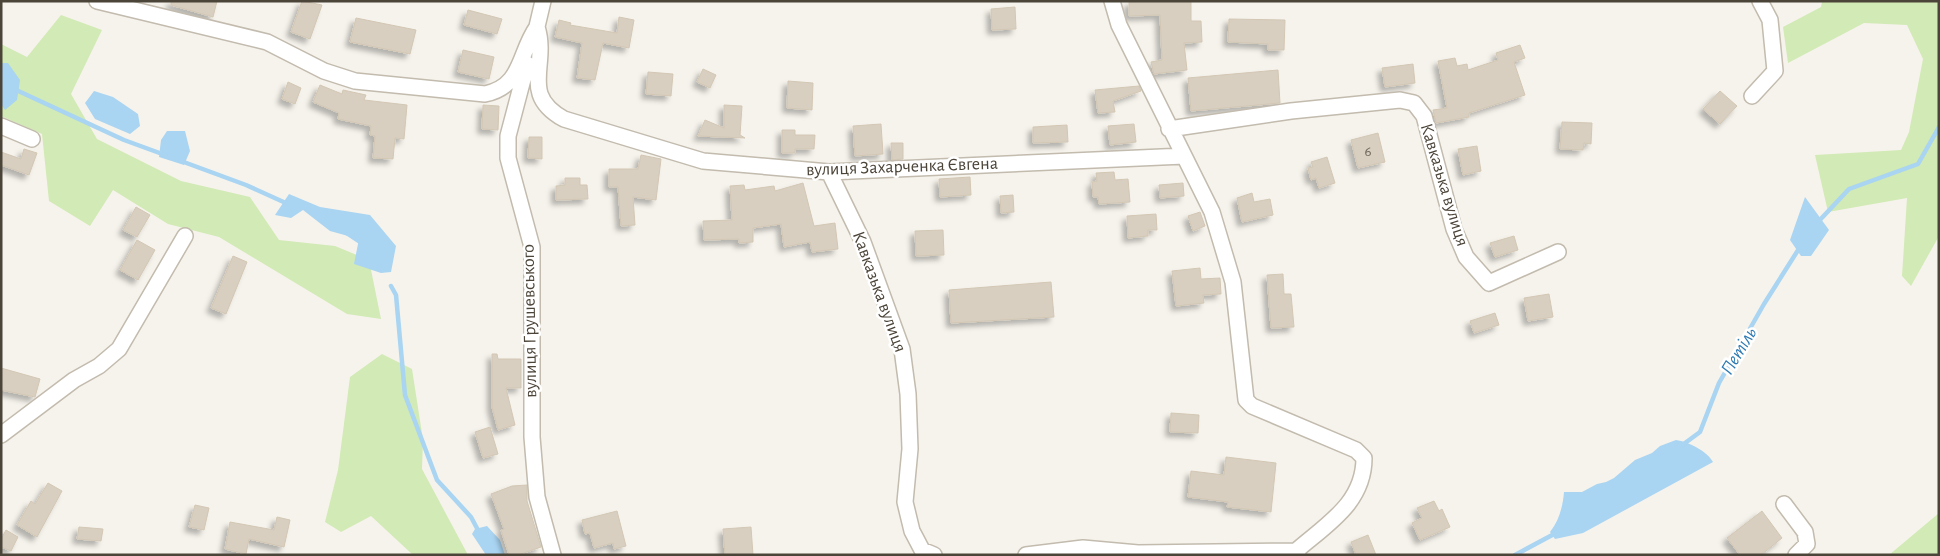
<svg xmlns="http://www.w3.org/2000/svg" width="1940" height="556" viewBox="0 0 1940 556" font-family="'Alegreya Sans',sans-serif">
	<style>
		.green { fill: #d2eab5 }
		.water { fill: #a9d4f2 }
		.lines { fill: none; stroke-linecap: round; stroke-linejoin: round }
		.stream { stroke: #a9d4f2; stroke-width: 4.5 }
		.building { fill: #d8cfc1; stroke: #d3c7b4; filter: url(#shadow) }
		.street-casing { stroke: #c2bbae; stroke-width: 18 }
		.street { stroke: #fff; stroke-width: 15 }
		.labels { text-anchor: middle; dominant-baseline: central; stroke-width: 5; stroke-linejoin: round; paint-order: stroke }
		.number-label { font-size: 15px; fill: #6e675b }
		.street-label { font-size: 18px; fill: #4b4439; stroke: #fff }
		.water-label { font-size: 19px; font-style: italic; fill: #2e7ab2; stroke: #fff }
	</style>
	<defs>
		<filter id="shadow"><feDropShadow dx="-4.5" dy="4.5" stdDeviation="2.5" flood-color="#0004"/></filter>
	</defs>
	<rect width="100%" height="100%" fill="#f6f3ec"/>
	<path class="green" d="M1822,1H1939V236L1911,286L1902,276L1907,198L1828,212L1815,155L1901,150L1909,132L1923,59L1907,25L1864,23L1788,63L1783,27L1821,7Z
		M61,15L102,30L71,94L97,139L181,181L250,197L279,240L335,246L369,260L381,319L347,314L219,237L168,224L113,190L90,226L49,201L42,134L1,116V44L27,57Z
		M382,354L412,369L423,440L422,469L468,555H413L371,516L341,532L325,522L338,470L350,377Z
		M1939,513V555H1889Z"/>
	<path class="water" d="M1,63H8L20,80L17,100L5,110L1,104Z
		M94,91L113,97L138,114L140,126L130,134L95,119L85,103Z
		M167,131H185L190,151L184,165L159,157L161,140Z
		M289,194L320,207L370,215L396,246L391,272L381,273L354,264L359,239L330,231L303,210L291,218L275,215Z
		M1805,197L1829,230L1811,256H1801L1790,240Z
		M1676,440C1689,442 1707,451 1713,462L1583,533L1555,539L1550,532C1559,521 1563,506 1564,492H1582L1597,484L1606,482L1614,478L1635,460L1652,453L1660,446Z
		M487,526L500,540L505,555H486L472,534L475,529Z"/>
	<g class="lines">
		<path class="stream" d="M14,89L124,140L165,155
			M181,161L246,185L288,204
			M1818,222L1849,189L1918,164L1939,127
			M348,234L363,244
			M391,286L396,295L405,395L437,480L471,517L479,532
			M1681,446L1700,432L1719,383L1764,304L1800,247
			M1515,555L1556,533"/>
	</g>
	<path class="building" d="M171,1H217L213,17L171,5Z
		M302,1L322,5L310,39L291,32Z
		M1149,1H1191V21H1201L1202,42L1184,43L1187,70L1154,74L1151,62L1162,60L1160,15L1129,16V2Z
		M1015,7L1016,29L992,30L991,9Z
		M468,10L502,19L497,34L464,25Z
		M619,17L634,20L629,48L603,43L595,80L577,78L582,43L555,37L559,20L571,23L570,25L617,33Z
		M356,18L416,30L410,54L350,42Z
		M1229,19L1285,20L1284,50H1268V44L1228,42Z
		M1520,45L1525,58L1514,62L1525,95L1469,113V117L1436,123L1433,110L1447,108L1438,61L1455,58L1457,66L1467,64L1468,70L1498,60L1496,53Z
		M463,50L494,57L489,79L458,72Z
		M1413,64L1415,83L1385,87L1382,68Z
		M703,69L716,75L710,88L697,82Z
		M1278,70L1280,103L1191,111L1188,78Z
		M648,72L673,74L671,96L646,94Z
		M788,81L813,83L812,110L787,108Z
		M288,82L301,88L295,104L282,99Z
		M320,85L342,94L343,90L366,95L364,100L407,105L404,139L395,138L393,159L373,158L375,136L370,135L371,126L338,119L339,113L313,102Z
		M1139,86L1141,91L1113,101L1115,112L1098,113L1095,90Z
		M1720,91L1737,106L1720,124L1703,109Z
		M483,105L499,106L498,130L482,129Z
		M724,105L742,106L740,135L745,138L698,136L705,120L724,128Z
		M1562,122L1592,123L1591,144L1584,143L1583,150L1560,149Z
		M881,124L883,154L855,156L853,126Z
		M1134,124L1136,142L1110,145L1108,126Z
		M1067,125L1068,142L1033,143V127Z
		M782,130H795V135H815L814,149H795V153H782Z
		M1378,133L1385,162L1358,168L1351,140Z
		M529,137H542V159L528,158Z
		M891,143H903V159L892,160Z
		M1477,146L1481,171L1463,175L1458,149Z
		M24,149L37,153L29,175L1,165V152L21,159Z
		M641,155L661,159L656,200L633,197L635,225L621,226L618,187H609V169H638Z
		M1327,157L1335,183L1319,188L1316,178L1311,180L1308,168L1313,167L1311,162Z
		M1114,172L1115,180L1128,179L1130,202L1099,204L1098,197H1093L1092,182L1097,181L1096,173Z
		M970,177L971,195L940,197L939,179Z
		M565,178H580V185H587L588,199L556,200V186L565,185Z
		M803,183L814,226L835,223L838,249L812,252L810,242L784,247L781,224L753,228V242L739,243V239L704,240L703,221L732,220L730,186L744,185L745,190L774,186L775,191Z
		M1183,183L1184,196L1160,198L1159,185Z
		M1252,193L1254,202L1270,199L1273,215L1242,222L1237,198Z
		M1013,195L1014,212L1001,213L1000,196Z
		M136,207L150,215L137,237L123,230Z
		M1200,212L1205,226L1193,231L1188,216Z
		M1156,214L1157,230H1148V236L1128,238L1127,216Z
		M943,230L944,255L916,256L915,231Z
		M1514,236L1518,250L1495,257L1490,243Z
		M137,240L155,250L138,280L120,270Z
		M233,256L247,262L226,314L211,308Z
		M1200,268L1201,279L1220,278L1221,294L1203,295L1204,303L1176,306L1172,271Z
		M1283,274L1284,294H1291L1294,327L1271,328L1267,275Z
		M1051,282L1054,317L951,323L949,290Z
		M1549,294L1553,317L1528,321L1524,298Z
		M1495,313L1499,325L1474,333L1470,321Z
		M492,354H497L498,359H521V388H506L515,425L498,430L492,407Z
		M1,368L40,379L35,397L1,390Z
		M1171,413L1199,415L1198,433L1170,432Z
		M490,427L498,454L483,458L475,432Z
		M1226,457L1276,463L1271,512L1227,507L1228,502L1188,497L1191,471L1224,475Z
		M48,483L62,491L37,537L17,525L31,501L35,504Z
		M527,485V501L541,547L518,555H509L501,530L504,529L491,494L512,486Z
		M1434,501L1439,511L1442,509L1450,527L1420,540L1412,523L1422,518L1417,508Z
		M195,505L209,508L204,530L189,527Z
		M617,511L626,546L614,549L613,543L594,548L590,533L585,534L582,520Z
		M1762,511L1782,538L1761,555H1740L1727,538Z
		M277,517L290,520L284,547L249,539L246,554L225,549L230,522L274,530Z
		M79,527L103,529L101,541L77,539Z
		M751,527L753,555H725L723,529Z
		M6,530L18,537L11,551L1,547V539Z
		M1368,535L1376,555H1356L1351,542Z"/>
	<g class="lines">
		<defs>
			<path id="street" d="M97,1L267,42L324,71L355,81L485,94C523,86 518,54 537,27C549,66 519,94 564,119L703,161L829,172L1184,156
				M1112,1L1119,25L1212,212L1233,282L1246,400L1252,406L1356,450L1364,458C1364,503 1327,524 1296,551
				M535,35L543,1
				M527,64L508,136V158L532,247V437L537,497L553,555
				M1752,96L1775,71L1770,20L1760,1
				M1,126L32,139
				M1169,129L1291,111L1400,100L1414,103L1424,116L1454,229L1466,257L1489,283L1558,252
				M829,172L863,242L902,349L908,394L910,449L905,502L912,531L922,550L934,555
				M1,435L74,380L99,366L119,349L185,236
				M1784,504L1805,532L1807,544L1796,555
				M1026,555L1083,548L1138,553L1296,551L1298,555"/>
		</defs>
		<use href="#street" class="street-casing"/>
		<use href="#street" class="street"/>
	</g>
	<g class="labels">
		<g class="number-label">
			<text x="1368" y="151">6</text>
		</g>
		<g class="street-label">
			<text transform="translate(902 167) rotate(-2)">вулиця Захарченка Євгена</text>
			<text transform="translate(1444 185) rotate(73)">Кавказька вулиця</text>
			<text transform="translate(879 292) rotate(70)">Кавказька вулиця</text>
			<text transform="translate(530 321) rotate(-91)">вулиця Грушевського</text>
		</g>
		<g class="water-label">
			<text transform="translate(1739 351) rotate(-59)">Петіль</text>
		</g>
	</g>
	<rect width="1940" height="556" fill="none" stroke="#4b4439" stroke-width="5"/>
</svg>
